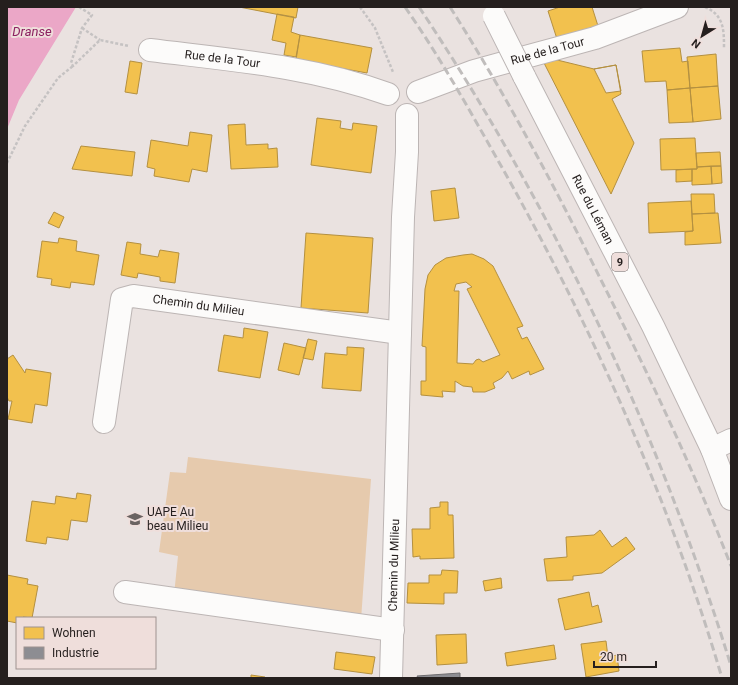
<svg xmlns="http://www.w3.org/2000/svg" width="738" height="685" viewBox="0 0 738 685" font-family="Roboto,sans-serif">
	<style>
		.green { fill: #e6caad }
		.water { fill: #eba7c7 }
		.homes { fill: #f2c14e; stroke: #b49040; fill-rule: evenodd }
		.industry { fill: #8d8d92; stroke: #6e6c6f }
		.lines { fill: none; stroke-linecap: round; stroke-linejoin: round }
		.minor-casing { stroke: #bcb5b4; stroke-width: 24 }
		.major-casing { stroke: #bcb5b4; stroke-width: 24 }
		.path { stroke: #c5c2c2; stroke-width: 2.5; stroke-dasharray: 3 2; stroke-linecap: butt }
		.minor { stroke: #fcfbfa; stroke-width: 22 }
		.major { stroke: #fcfbfa; stroke-width: 22 }
		.rail { stroke: #c0bdbc; stroke-width: 3; stroke-dasharray: 8 4; stroke-linecap: butt }
		.major-bridge-casing { stroke: #bcb5b4; stroke-width: 24; stroke-linecap: butt }
		.major-bridge { stroke: #fcfbfa; stroke-width: 22 }
		.labels { text-anchor: middle; dominant-baseline: central; stroke-width: 4; stroke-linejoin: round; paint-order: stroke }
		.shield { fill: #efdedb; stroke: #625857; stroke-width: 1 }
		.shield-label { font-size: 11px; font-weight: bold; fill: #251f1e }
		.street-label { font-size: 12px; fill: #251f1e; stroke: #efdedb }
		.poi-label { font-size: 12px; fill: #251f1e; stroke: #efdedb; text-anchor: start }
		.water-label { font-size: 13px; font-style: italic; fill: #8c2161; stroke: #efdedb }
	</style>
	<rect width="100%" height="100%" fill="#eae2e0"/>
	<path class="green" d="M188,457L371,479L361,620L174,595L178,556L159,552L170,472L186,473Z"/>
	<path class="water" d="M7,7H76L19,100L7,129Z"/>
	<path class="homes" d="M239,7H298L296,18Z
		M560,7H592L598,26L557,39L548,11Z
		M277,14L294,17L291,32L300,35L296,57L284,55L286,43L272,40Z
		M300,35L372,48L367,73L296,60Z
		M680,48L682,62L688,61L690,88L667,90L666,81L645,82L642,51Z
		M716,54L718,86L690,88L687,57Z
		M553,59L594,69L616,65L621,94L612,99L634,143L611,194L544,63Z
		M130,61L142,63L137,94L125,92Z
		M616,65L621,91L606,93L594,69Z
		M718,86L721,119L693,122L690,88Z
		M690,88L693,122L669,123L667,90Z
		M317,118L341,121L340,128L352,130L353,123L377,126L371,173L311,165Z
		M245,124L246,145L268,144V149L277,148L278,167L231,169L228,125Z
		M190,132L212,135L207,172L192,169L189,182L154,176L155,169L147,167L151,140L188,146Z
		M695,138L697,169L661,170L660,139Z
		M81,146L135,152L132,176L72,169Z
		M720,152L721,166L697,167L696,153Z
		M711,166L712,184L692,185V169H697V167Z
		M711,166H721L722,183L712,184Z
		M692,169V181L676,182V170Z
		M455,188L459,218L434,221L431,191Z
		M691,194H714L715,213L692,214Z
		M691,201L693,231L649,233L648,203Z
		M54,212L64,217L59,228L48,223Z
		M718,213L721,243L685,245V232L693,231L692,214Z
		M306,233L373,238L368,313L301,308Z
		M59,238L77,241L76,251L99,255L94,285L71,282L70,288L51,285L52,279L37,277L42,241L58,243Z
		M127,242L141,244L140,254L158,257L160,250L179,253L175,283L160,281V277L138,273L137,278L121,275Z
		M472,254L484,259L493,266L523,326L517,328L522,339L527,337L544,369L530,375L529,371L512,379L508,371L502,378L493,383L495,388L485,392H473L472,387L463,386L455,381V392L442,391L443,397L421,395V381H426V347L422,346L425,289L428,275L435,265L446,258L463,255ZM466,282L472,287L467,289L500,355L483,362L479,359L476,360L473,364L457,363L459,291H454L456,284Z
		M244,328L268,332L260,378L218,371L224,335L243,338Z
		M308,339L317,341L313,360L303,358Z
		M284,343L306,348L299,375L278,370Z
		M347,347L364,348L361,391L322,388L325,353L347,355Z
		M13,355L25,373L26,369L51,373L47,406L35,404L32,423L8,419L12,401H9L7,397V359Z
		M77,493L91,495L87,522L71,520L68,540L47,537L46,544L26,541L32,501L55,504L56,496L76,499Z
		M440,502H448V515H453L454,558L420,559V556L413,557L412,529H430V508L440,507Z
		M600,530L612,547L626,537L635,549L602,573L573,576V580L547,581L544,559L567,557L566,537L594,535Z
		M442,570L458,571L457,593H444V604L407,603L408,583H429V575H441Z
		M7,575L28,579L27,584L38,586L32,618L23,617V618H17V623L7,621Z
		M501,578L502,588L485,591L483,581Z
		M589,592L592,607L598,605L602,622L565,630L558,599Z
		M466,634L467,663L437,665L436,635Z
		M606,641L608,657L617,655L619,671L586,677L581,644Z
		M554,645L556,659L507,666L505,653Z
		M336,652L375,657L372,674L334,669Z
		M251,675L265,677V678H251Z"/>
	<path class="industry" d="M460,673V678H418L417,676Z"/>
	<g class="lines">
		<defs>
			<g id="minor">
				<path id="s1" d="M150,50C230,60 311,66 388,94"/>
				<path id="s2" d="M418,92L474,71L595,38L677,7"/>
				<path id="s3" d="M104,422L122,299L133,296L400,333"/>
				<path d="M712,449L731,440"/>
				<path d="M125,592L393,630"/>
				<path id="s4" d="M391,678L403,217L407,152V115"/>
			</g>
			<g id="major">
				<path id="s5" d="M524,76L653,326L712,449L731,499"/>
			</g>
		</defs>
		<use href="#minor" class="minor-casing"/>
		<use href="#major" class="major-casing"/>
		<path class="path" d="M79,7L92,15L82,28L71,63L73,66L100,40L129,46
			M360,7L375,28L393,72
			M705,7C724,15 724,30 724,48
			M82,28L100,40
			M7,163L25,126L58,78L73,66"/>
		<use href="#minor" class="minor"/>
		<use href="#major" class="major"/>
		<path class="rail" d="M405,7C440,57 470,111 500,164C592,327 669,498 722,678
			M419,7C533,178 626,364 695,558C708,594 720,630 731,666
			M450,7C506,95 555,187 601,280C648,373 693,468 731,566"/>
		<defs>
			<path id="major-bridge" d="M494,16L524,76"/>
		</defs>
		<use href="#major-bridge" class="major-bridge-casing"/>
		<use href="#major-bridge" class="major-bridge"/>
	</g>
	<defs>
		<symbol id="school-bare" viewBox="-9 -9 18 18"><path d="M0-5L7-2L0 1L-7-2ZM-4 1L0 2.5L4 1V4Q0 6-4 4Z" fill="#6a6362" stroke="#efdedb" stroke-width="2.5" paint-order="stroke"/></symbol>
	</defs>
	<g fill-rule="evenodd">
		<use href="#school-bare" x="124" y="508" width="22" height="22"/>
	</g>
	<g class="labels">
		<rect class="shield" x="612" y="253" width="16" height="18" rx="3"/>
		<g class="shield-label">
			<text x="620" y="262">9</text>
		</g>
		<g class="street-label">
			<text stroke="none"><textPath href="#s2" startOffset="136">Rue de la Tour</textPath></text>
			<text stroke="none"><textPath href="#s1" startOffset="73">Rue de la Tour</textPath></text>
			<text stroke="none"><textPath href="#s5" startOffset="150">Rue du Léman</textPath></text>
			<text stroke="none"><textPath href="#s3" startOffset="202">Chemin du Milieu</textPath></text>
			<text stroke="none"><textPath href="#s4" startOffset="113">Chemin du Milieu</textPath></text>
		</g>
		<g class="poi-label">
			<text x="147" y="512">UAPE Au<tspan x="147" dy="14">beau Milieu</tspan></text>
		</g>
		<g class="water-label">
			<text x="32" y="31">Dranse</text>
		</g>
	</g>
	<rect width="738" height="685" fill="none" stroke="#251f1e" stroke-width="16"/>
	<rect x="16" y="617" width="140" height="52" fill="#efdedb" stroke="#9e928f"/>
	<rect x="24" y="627" width="20" height="12" fill="#f2c14e" stroke="#9e928f"/>
	<text x="52" y="637" font-size="12" fill="#251f1e">Wohnen</text>
	<rect x="24" y="647" width="20" height="12" fill="#8d8d92" stroke="#9e928f"/>
	<text x="52" y="657" font-size="12" fill="#251f1e">Industrie</text>
	<g transform="translate(702 36) rotate(217)" stroke="#efdedb" stroke-width="3" paint-order="stroke">
	<path d="M0-3L7 15L0 10L-7 15Z" fill="#251f1e"/>
	<text y="-6" font-size="11" font-weight="bold" text-anchor="middle" fill="#251f1e">N</text>
	</g>
	<path d="M594 661v6h62v-6" fill="none" stroke="#251f1e" stroke-width="2"/>
	<text x="600" y="661" font-size="12" fill="#251f1e" stroke="#efdedb" stroke-width="3" paint-order="stroke">20 m</text>
</svg>
